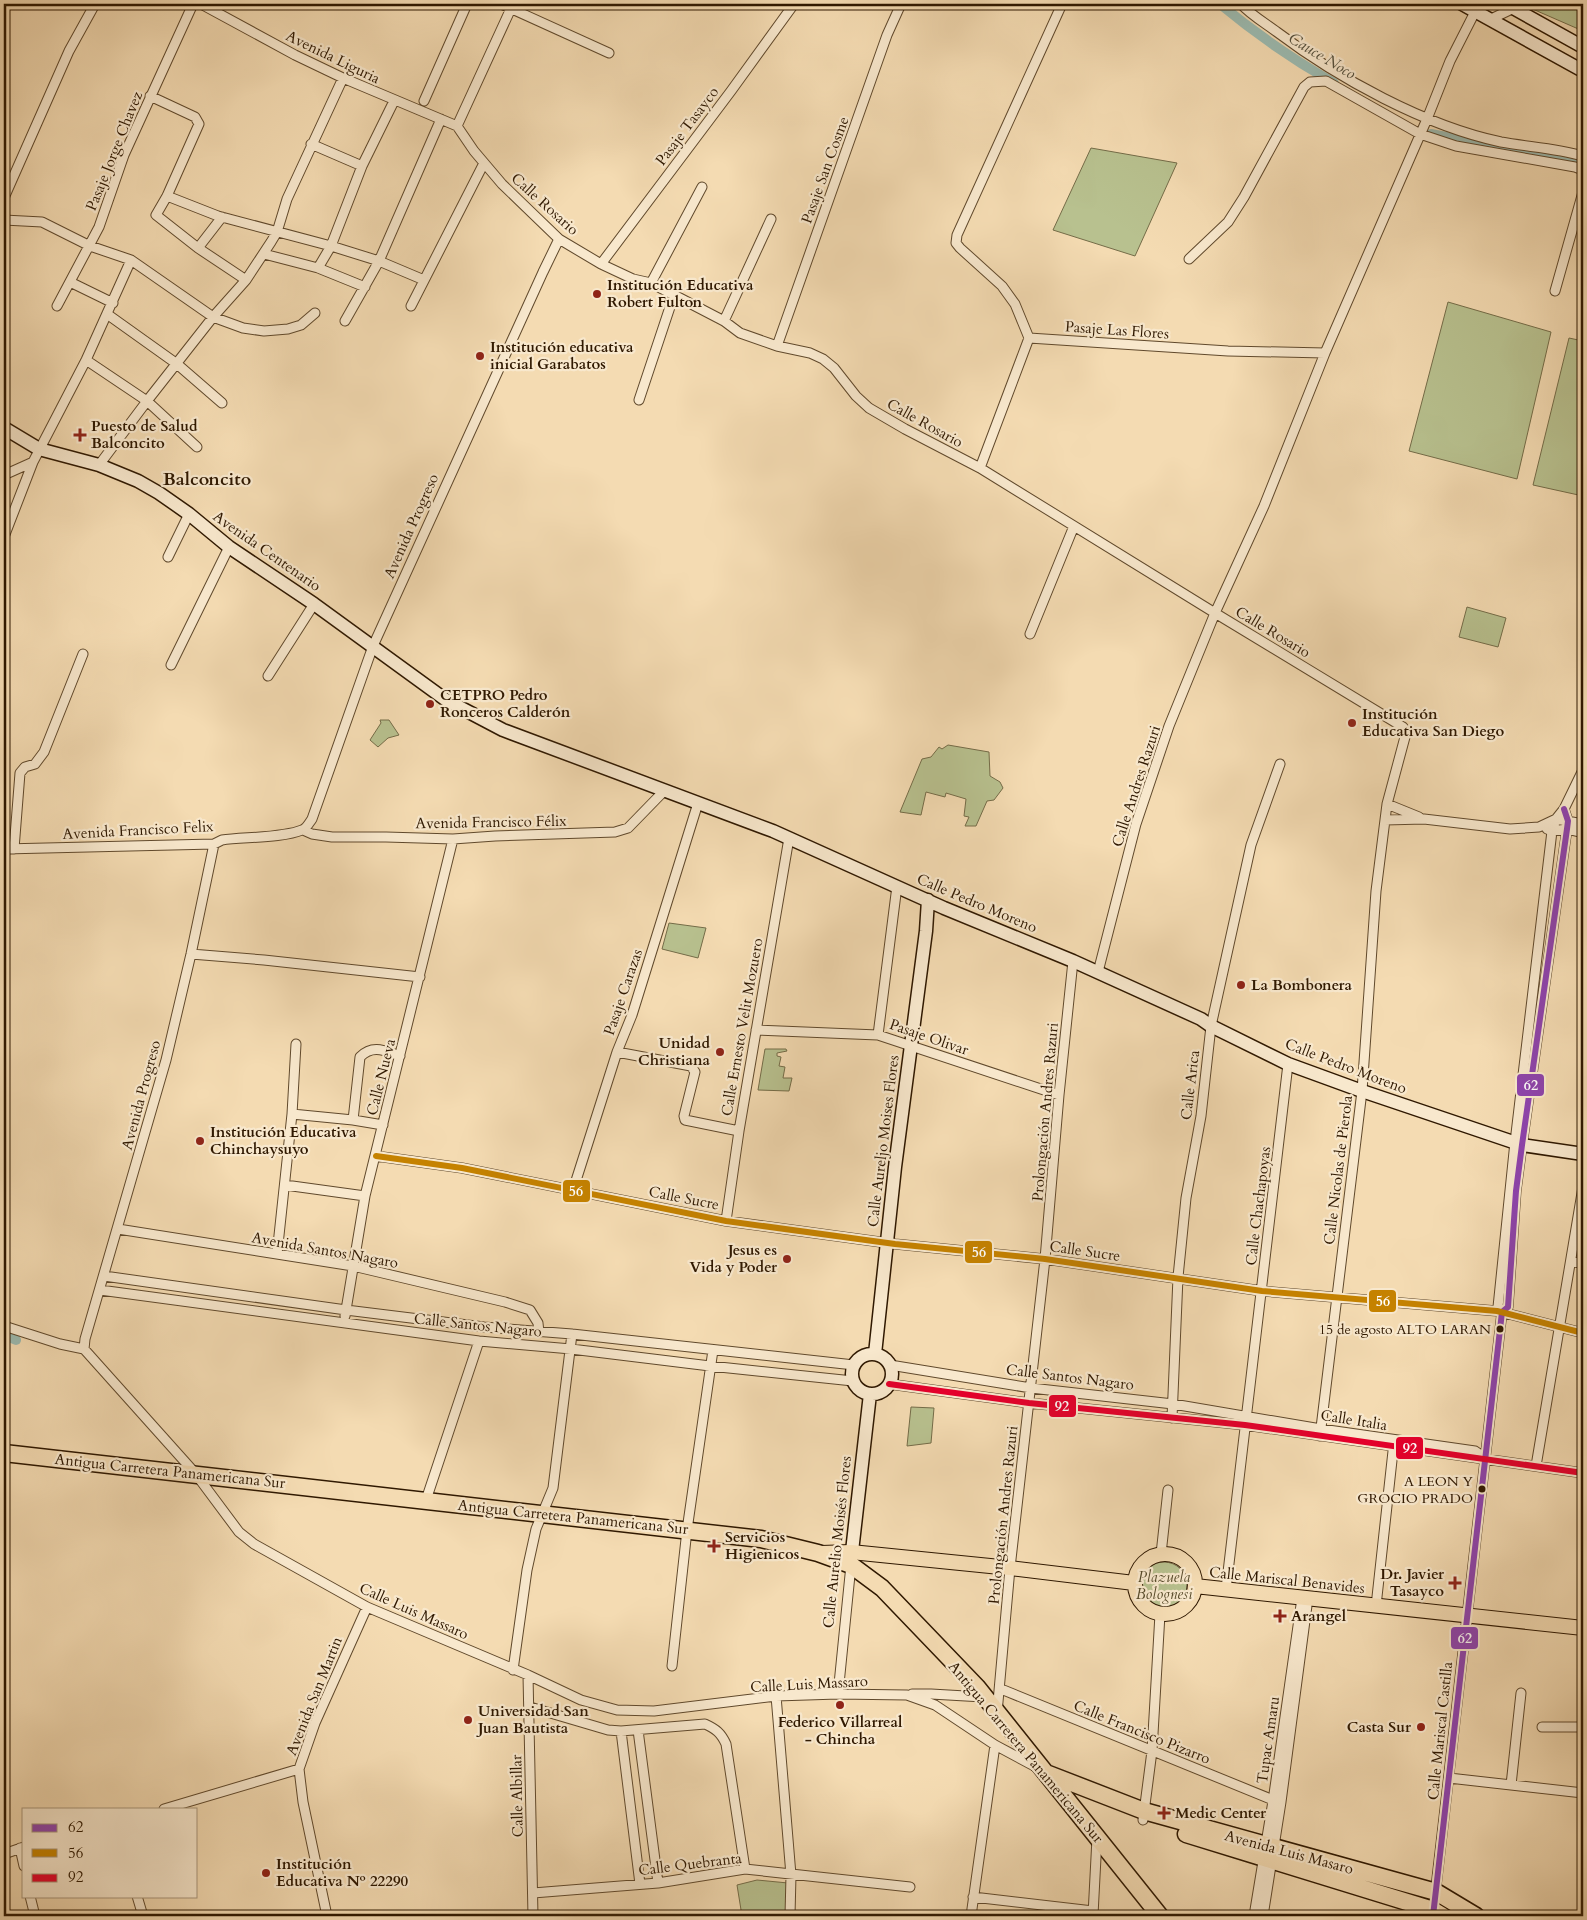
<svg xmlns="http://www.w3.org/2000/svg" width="1587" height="1920" viewBox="0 0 1587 1920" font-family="Cardo,serif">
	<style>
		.green { fill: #b8c18f; stroke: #746c48 }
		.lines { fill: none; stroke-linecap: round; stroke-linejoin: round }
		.canal { stroke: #9cbbb1; stroke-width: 10 }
		.street-casing { stroke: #60492c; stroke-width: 11 }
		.secondary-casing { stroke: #2f1800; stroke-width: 15 }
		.primary-casing { stroke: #2f1800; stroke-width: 16 }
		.highway-casing { stroke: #2f1800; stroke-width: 19 }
		.street { stroke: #f8e8cd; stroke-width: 9 }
		.secondary { stroke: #f8e8cd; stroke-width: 12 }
		.primary { stroke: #f4dbb2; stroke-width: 14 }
		.highway { stroke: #f4dbb2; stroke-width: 16 }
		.bus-1-casing { stroke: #f8e8cd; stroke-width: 10 }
		.bus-2-casing { stroke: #f8e8cd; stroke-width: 10 }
		.bus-3-casing { stroke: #f8e8cd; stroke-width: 10 }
		.bus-1 { stroke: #8e44ad; stroke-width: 6 }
		.bus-2 { stroke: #c58200; stroke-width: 6 }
		.bus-3 { stroke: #e4002b; stroke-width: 6 }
		.poi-dot { fill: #8f2418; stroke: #f8e8cd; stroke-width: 2 }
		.bus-dot { fill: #2f1800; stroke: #f8e8cd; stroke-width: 2 }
		.labels { text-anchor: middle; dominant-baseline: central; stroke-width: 4.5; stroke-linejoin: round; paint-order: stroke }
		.bus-label { font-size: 14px; fill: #2f1800; stroke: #f8e8cd; text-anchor: end }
		.street-label { font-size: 15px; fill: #2f1800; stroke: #f8e8cd }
		.poi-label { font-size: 15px; font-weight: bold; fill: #2f1800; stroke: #f8e8cd; text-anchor: start }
		.park-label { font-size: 15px; font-style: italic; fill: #584b2b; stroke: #f8e8cd }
		.water-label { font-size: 16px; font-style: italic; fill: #55513e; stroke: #f8e8cd }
		.quarter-label { font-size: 18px; font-weight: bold; fill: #2f1800; stroke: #f8e8cd }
		.line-badge { stroke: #f8e8cd; stroke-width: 2 }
		.badge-label { font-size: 14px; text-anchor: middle; font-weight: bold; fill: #fff }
	</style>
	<rect width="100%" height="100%" fill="#f4dbb2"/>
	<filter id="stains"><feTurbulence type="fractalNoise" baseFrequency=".004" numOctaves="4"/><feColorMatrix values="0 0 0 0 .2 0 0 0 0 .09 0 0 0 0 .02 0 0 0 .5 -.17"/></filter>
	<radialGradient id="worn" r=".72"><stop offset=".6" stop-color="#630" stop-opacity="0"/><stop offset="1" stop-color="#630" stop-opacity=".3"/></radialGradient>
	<path class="green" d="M1521,4H1583V31Z
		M1091,148L1177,163L1135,256L1053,230Z
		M1448,302L1551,332L1517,479L1409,451Z
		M1569,338L1583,341V496L1533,485Z
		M1467,607L1506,618L1498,647L1459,637Z
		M380,720H389L399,735L388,738L378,747L370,740L381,723Z
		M948,745L989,752L990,776L1000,782L1003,788L994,800L987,801L976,826H965L969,817L964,816L966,799L946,793L945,797L926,792L921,815L900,812L922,759L931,757L939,747L942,749Z
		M669,923L706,928L698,958L662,949Z
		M765,1049H786L787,1051L777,1053V1056L781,1057L779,1066L785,1067L783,1078H792L789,1091L758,1090Z
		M911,1407L934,1408L931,1443L907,1446Z
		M1141 1585a23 23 0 1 1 46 0a23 23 0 1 1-46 0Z
		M757,1880L788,1883L789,1916H742L737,1885Z"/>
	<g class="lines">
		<path class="canal" d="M1220,4C1256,34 1294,60 1334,83
			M1431,134L1481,144L1560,155L1583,162
			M4,1335L16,1340"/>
		<defs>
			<path id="street" d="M201,4L295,55L343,78L457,126
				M501,4L609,53
				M1062,4L957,235L956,243L960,248L1002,286L1015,304L1029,338L1228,351L1325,353
				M1241,4C1251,15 1265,23 1277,32C1338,78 1425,126 1501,142C1528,147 1556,148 1583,156
				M1491,19L1514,8L1515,4
				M150,96L195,117L199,124L167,196L156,215L198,248L246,280
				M424,101L467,4
				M457,126L474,151L502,184L559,239L601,264L633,279L651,283L674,295L724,321L740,333L777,346L810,353L823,359L834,368L856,396L869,408L905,429L980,468L1215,613L1403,727L1405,730V737L1387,804L1376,891L1362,1091L1320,1436
				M457,126L513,4
				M311,144L362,166
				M167,196L218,216L331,246L379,261L424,280
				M4,198L69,51L95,4
				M4,220L42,222L90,246L131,260L213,317L243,328L264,331L288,329L301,325L315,313
				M198,248L222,217
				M264,254L318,268L365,287
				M1189,259L1228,222L1244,197L1304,87L1310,82L1326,81L1420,134L1456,146L1575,167L1583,170
				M601,264L731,91L794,4
				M318,268L331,246L362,166L394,101
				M70,282L113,303
				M651,283L702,187
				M1555,291L1583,192
				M57,306L99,227L124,155L193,4
				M411,306L484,163
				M107,314L177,364L222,403
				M345,321L379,261L441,119
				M724,321L771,219
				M777,346L887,35L901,4
				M86,360L147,401L197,447
				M639,400L674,295
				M99,465L147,401L213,317L246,280L271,242L277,232L287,199L343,78
				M980,468L1029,338
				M4,475L33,462L86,360L131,260
				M4,537L33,462
				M168,557L189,514
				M1030,634L1074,526
				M171,665L229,547
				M268,676L314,604
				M1387,804L1419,817
				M1385,820L1424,819L1510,829L1539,827L1556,819L1583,824
				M1547,829L1552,831L1567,829L1583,833
				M303,830L312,834L332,837H386L453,839L495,836L615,832L628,828L665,790
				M4,849L214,844L222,840C243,837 283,838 302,830C307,828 309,823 312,819L373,646L543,272L559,239
				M14,849L20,773L25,767L35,764L44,752L83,654
				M191,954L264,960L420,977
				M1098,972L1136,824L1169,726L1215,613L1264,506L1325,353L1427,119L1450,61L1479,4
				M756,1030L878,1035L1059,1095
				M878,1035L897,886
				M617,1052L691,1066L695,1072L684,1116L685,1120L739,1131
				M292,1114L353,1120L383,1125
				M353,1120L360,1057C373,1044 385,1051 400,1056
				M376,1156L462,1168L726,1221L895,1244L1045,1259L1262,1291L1497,1311L1583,1333
				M285,1185L365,1196
				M573,1190L617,1052L632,1015L698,803
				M726,1221L739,1131L789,838
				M118,1229L353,1266L505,1302L530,1310L538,1323L539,1332
				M277,1254L292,1114L296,1044
				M1571,1261L1583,1264
				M104,1276L346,1310L484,1327L572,1334L854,1365
				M100,1290L479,1341L571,1349L710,1366L853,1381
				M1502,1312L1498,1307L1515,1142L1552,831L1556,819L1564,809L1583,770
				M345,1316L365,1196L453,839
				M4,1326L60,1344L84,1349L195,1473L239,1532L254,1544L367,1607L528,1675L581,1700L617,1710L654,1711L776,1696L838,1694L907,1695L935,1705L995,1745L1036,1767
				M84,1349L85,1339L166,1060L191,954L214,844
				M890,1365L1031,1388L1173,1404L1321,1429L1475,1451L1485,1458
				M889,1384L1029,1403L1245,1425L1583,1473
				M1172,1418L1178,1277L1186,1198L1201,1116L1211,1026L1251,845L1280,764
				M1536,1466L1583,1187
				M426,1500L479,1341
				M1161,1554L1168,1490
				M1226,1589L1288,1064
				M1376,1606L1394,1442
				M672,1666L687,1530L713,1350
				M513,1670L527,1570L536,1529L553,1488L572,1334
				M528,1675L533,1916
				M1001,1689L1278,1802
				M838,1694L851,1565
				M912,1694H931L983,1697
				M776,1696L791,1875L790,1916
				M530,1707L608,1730L621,1731L705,1724C716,1729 721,1733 726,1744L745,1869
				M997,1713L1010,1568L1045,1259L1059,1095L1073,961
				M1542,1727H1583
				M638,1730L658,1883
				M621,1731L640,1884
				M1449,1778L1583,1793
				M1511,1785L1521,1693
				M164,1809L299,1769
				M1143,1820L1152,1751L1160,1614
				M20,1848L24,1866
				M4,1854L24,1847
				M533,1893L658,1883L745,1869L910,1887
				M30,1896L35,1916
				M137,1896L143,1916
				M973,1897L1093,1911
				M1433,1913L1502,1312L1508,1307L1516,1191L1522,1145L1567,829L1568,821L1564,809
				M1093,1915L1097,1838
				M327,1916L303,1802L299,1769L315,1723L367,1607
				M971,1916L995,1745
				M1254,1916L1273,1801L1302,1598
				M1263,1916L1281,1802L1308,1598"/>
			<path id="secondary" d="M1462,4L1583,71
				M1506,4L1583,47
				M4,428L39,449L99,465L138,481L159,493L189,514L229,547L314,604L446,700L503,730L773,831L944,908L1073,961L1201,1019L1211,1026L1288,1064L1362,1091L1522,1145L1583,1154
				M875,1354L895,1167L926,931L928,900
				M852 1374a20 20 0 1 1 40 0a20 20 0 1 1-40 0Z
				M851,1560L870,1394"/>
			<path id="primary" d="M821,1553L851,1552L1010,1568L1134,1583
				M1135 1584a30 30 0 1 1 60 0a30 30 0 1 1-60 0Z
				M1195,1586L1583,1628"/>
			<path id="highway" d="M4,1453L761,1539L818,1553L851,1565L882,1588L977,1687L1160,1916
				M1046,1773L1144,1811L1436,1892L1476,1916
				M1186,1834L1433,1910L1443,1916"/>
		</defs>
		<use href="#street" class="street-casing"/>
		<use href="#secondary" class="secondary-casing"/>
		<use href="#primary" class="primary-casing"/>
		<use href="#highway" class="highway-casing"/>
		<use href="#street" class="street"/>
		<use href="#secondary" class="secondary"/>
		<use href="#primary" class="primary"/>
		<use href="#highway" class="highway"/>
		<defs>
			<path id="bus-1" d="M1433,1916L1502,1312L1508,1307L1516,1191L1522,1145L1567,829L1568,821L1564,809"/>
			<path id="bus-2" d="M376,1156L462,1168L726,1221L895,1244L1045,1259L1262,1291L1497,1311L1583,1333"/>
			<path id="bus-3" d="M889,1384L1029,1403L1245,1425L1583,1473"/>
		</defs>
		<use href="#bus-1" class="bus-1-casing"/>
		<use href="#bus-2" class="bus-2-casing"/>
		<use href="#bus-3" class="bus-3-casing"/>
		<use href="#bus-1" class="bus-1"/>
		<use href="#bus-2" class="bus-2"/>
		<use href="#bus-3" class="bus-3"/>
	</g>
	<g class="poi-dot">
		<circle cx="597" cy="294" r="5"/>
		<circle cx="480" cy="356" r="5"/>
		<path d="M77.5 427.5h5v5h5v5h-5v5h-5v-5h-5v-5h5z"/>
		<circle cx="430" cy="704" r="5"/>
		<circle cx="1352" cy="723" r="5"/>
		<circle cx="1241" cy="985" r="5"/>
		<circle cx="720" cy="1052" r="5"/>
		<circle cx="200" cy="1141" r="5"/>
		<circle cx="787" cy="1259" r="5"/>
		<path d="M711.5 1538.5h5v5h5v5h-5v5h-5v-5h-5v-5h5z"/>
		<path d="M1452.5 1575.5h5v5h5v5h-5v5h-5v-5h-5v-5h5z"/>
		<path d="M1277.5 1608.5h5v5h5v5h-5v5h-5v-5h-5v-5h5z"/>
		<circle cx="840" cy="1705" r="5"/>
		<circle cx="468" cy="1720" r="5"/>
		<circle cx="1421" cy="1727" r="5"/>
		<path d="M1161.5 1805.5h5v5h5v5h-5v5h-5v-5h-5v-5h5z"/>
		<circle cx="266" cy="1873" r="5"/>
	</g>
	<g class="bus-dot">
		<circle cx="1500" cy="1329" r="4.5"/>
		<circle cx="1482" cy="1489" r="4.5"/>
	</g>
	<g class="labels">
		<g class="bus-label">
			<text x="1491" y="1329">15 de agosto ALTO LARAN</text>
			<text x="1473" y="1481">A LEON Y<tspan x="1473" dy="17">GROCIO PRADO</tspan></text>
		</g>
		<g class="street-label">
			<text transform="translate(333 57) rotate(26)">Avenida Liguria</text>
			<text transform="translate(687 126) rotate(-53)">Pasaje Tasayco</text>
			<text transform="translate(114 151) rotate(-68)">Pasaje Jorge Chavez</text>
			<text transform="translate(825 170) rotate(-70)">Pasaje San Cosme</text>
			<text transform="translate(545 204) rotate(42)">Calle Rosario</text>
			<text transform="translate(1117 330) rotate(4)">Pasaje Las Flores</text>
			<text transform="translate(925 423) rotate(29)">Calle Rosario</text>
			<text transform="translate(411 526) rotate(-66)">Avenida Progreso</text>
			<text transform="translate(267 551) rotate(35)">Avenida Centenario</text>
			<text transform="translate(1273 632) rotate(31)">Calle Rosario</text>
			<text transform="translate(1136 786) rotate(-72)">Calle Andres Razuri</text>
			<text transform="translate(491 822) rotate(-1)">Avenida Francisco Félix</text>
			<text transform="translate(138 830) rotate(-3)">Avenida Francisco Felix</text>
			<text transform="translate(977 903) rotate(23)">Calle Pedro Moreno</text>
			<text transform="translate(623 992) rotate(-71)">Pasaje Carazas</text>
			<text transform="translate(742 1027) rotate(-80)">Calle Ernesto Velit Mozuero</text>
			<text transform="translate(929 1037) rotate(19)">Pasaje Olivar</text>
			<text transform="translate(1346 1066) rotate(21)">Calle Pedro Moreno</text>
			<text transform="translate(381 1077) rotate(-76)">Calle Nueva</text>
			<text transform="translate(1190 1085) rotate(-83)">Calle Arica</text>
			<text transform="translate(141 1095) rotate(-75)">Avenida Progreso</text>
			<text transform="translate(1045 1112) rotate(-85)">Prolongación Andres Razuri</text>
			<text transform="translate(883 1141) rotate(-83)">Calle Aureljo Moises Flores</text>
			<text transform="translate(1338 1170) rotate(-83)">Calle Nicolas de Pierola</text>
			<text transform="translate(684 1198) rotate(11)">Calle Sucre</text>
			<text transform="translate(1258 1206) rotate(-83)">Calle Chachapoyas</text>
			<text transform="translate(325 1250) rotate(10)">Avenida Santos Nagaro</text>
			<text transform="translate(1085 1251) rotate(8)">Calle Sucre</text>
			<text transform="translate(478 1325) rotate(6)">Calle Santos Nagaro</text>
			<text transform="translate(1070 1377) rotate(7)">Calle Santos Nagaro</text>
			<text transform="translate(1354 1420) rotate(9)">Calle Italia</text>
			<text transform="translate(170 1471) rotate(6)">Antigua Carretera Panamericana Sur</text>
			<text transform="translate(1003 1515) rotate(-84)">Prolongación Andres Razuri</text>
			<text transform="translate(573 1517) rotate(6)">Antigua Carretera Panamericana Sur</text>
			<text transform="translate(837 1542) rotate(-84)">Calle Aurelio Moisés Flores</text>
			<text transform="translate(1287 1580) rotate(6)">Calle Mariscal Benavides</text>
			<text transform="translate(414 1611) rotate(24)">Calle Luis Massaro</text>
			<text transform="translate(809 1684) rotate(-3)">Calle Luis Massaro</text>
			<text transform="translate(314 1696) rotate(-68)">Avenida San Martin</text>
			<text transform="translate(1440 1731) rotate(-84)">Calle Mariscal Castilla</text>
			<text transform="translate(1142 1732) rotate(22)">Calle Francisco Pizarro</text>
			<text transform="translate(1268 1740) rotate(-82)">Tupac Amaru</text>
			<text transform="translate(1026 1752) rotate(50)">Antigua Carretera Panamericana Sur</text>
			<text transform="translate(517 1796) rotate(-91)">Calle Albillar</text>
			<text transform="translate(1289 1852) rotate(15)">Avenida Luis Masaro</text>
			<text transform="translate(690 1864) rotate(-7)">Calle Quebranta</text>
		</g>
		<g class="poi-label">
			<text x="607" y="285">Institución Educativa<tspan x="607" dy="17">Robert Fulton</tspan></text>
			<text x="490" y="347">Institución educativa<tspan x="490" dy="17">inicial Garabatos</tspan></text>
			<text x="91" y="426">Puesto de Salud<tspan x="91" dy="17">Balconcito</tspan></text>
			<text x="440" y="695">CETPRO Pedro<tspan x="440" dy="17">Ronceros Calderón</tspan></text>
			<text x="1362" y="714">Institución<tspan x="1362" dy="17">Educativa San Diego</tspan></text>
			<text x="1251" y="985">La Bombonera</text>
			<text x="710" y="1043" text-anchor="end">Unidad<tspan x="710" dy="17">Christiana</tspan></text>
			<text x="210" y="1132">Institución Educativa<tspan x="210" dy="17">Chinchaysuyo</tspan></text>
			<text x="777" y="1250" text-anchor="end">Jesus es<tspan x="777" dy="17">Vida y Poder</tspan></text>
			<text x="725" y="1537">Servicios<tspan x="725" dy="17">Higienicos</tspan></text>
			<text x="1444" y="1574" text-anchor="end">Dr. Javier<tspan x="1444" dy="17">Tasayco</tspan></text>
			<text x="1291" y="1616">Arangel</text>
			<text x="478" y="1711">Universidad San<tspan x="478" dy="17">Juan Bautista</tspan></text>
			<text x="840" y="1722" text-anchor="middle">Federico Villarreal<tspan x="840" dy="17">- Chincha</tspan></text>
			<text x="1411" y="1727" text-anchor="end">Casta Sur</text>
			<text x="1175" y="1813">Medic Center</text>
			<text x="276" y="1864">Institución<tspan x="276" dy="17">Educativa Nº 22290</tspan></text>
		</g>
		<g class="park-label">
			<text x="1164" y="1577">Plazuela<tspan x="1164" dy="17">Bolognesi</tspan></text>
		</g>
		<g class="water-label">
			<text transform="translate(1322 56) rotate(31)">Cauce Noco</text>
		</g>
		<g class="quarter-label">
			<text x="207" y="479">Balconcito</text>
		</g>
	</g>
	<g class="line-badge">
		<rect x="1516" y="1073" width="29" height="24" rx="5" fill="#8e44ad"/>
		<rect x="562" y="1179" width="29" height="24" rx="5" fill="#c58200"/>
		<rect x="964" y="1240" width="29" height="24" rx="5" fill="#c58200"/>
		<rect x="1368" y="1289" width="29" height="24" rx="5" fill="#c58200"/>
		<rect x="1048" y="1394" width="29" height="24" rx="5" fill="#e4002b"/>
		<rect x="1395" y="1436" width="29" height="24" rx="5" fill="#e4002b"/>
		<rect x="1450" y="1626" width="29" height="24" rx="5" fill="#8e44ad"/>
	</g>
	<g class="badge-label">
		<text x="1531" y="1090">62</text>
		<text x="576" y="1196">56</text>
		<text x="979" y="1257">56</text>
		<text x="1383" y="1306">56</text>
		<text x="1062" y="1411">92</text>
		<text x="1410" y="1453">92</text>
		<text x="1465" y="1643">62</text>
	</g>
	<rect width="1587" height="1920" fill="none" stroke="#f4dbb2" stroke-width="20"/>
	<rect x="5" y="5" width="1577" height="1910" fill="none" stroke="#2f1800" stroke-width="2.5"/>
	<rect x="10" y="10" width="1567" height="1900" fill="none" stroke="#2f1800"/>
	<rect x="22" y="1808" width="175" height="90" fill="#f8e8cd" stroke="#a8957b"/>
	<rect x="32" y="1824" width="25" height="8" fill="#8e44ad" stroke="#a8957b"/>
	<text x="68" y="1832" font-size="15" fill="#2f1800">62</text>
	<rect x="32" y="1849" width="25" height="8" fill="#c58200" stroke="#a8957b"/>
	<text x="68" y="1858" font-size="15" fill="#2f1800">56</text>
	<rect x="32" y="1874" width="25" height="8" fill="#e4002b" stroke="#a8957b"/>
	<text x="68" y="1882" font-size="15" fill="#2f1800">92</text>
	<rect width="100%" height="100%" filter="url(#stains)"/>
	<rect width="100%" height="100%" fill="url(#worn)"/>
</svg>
